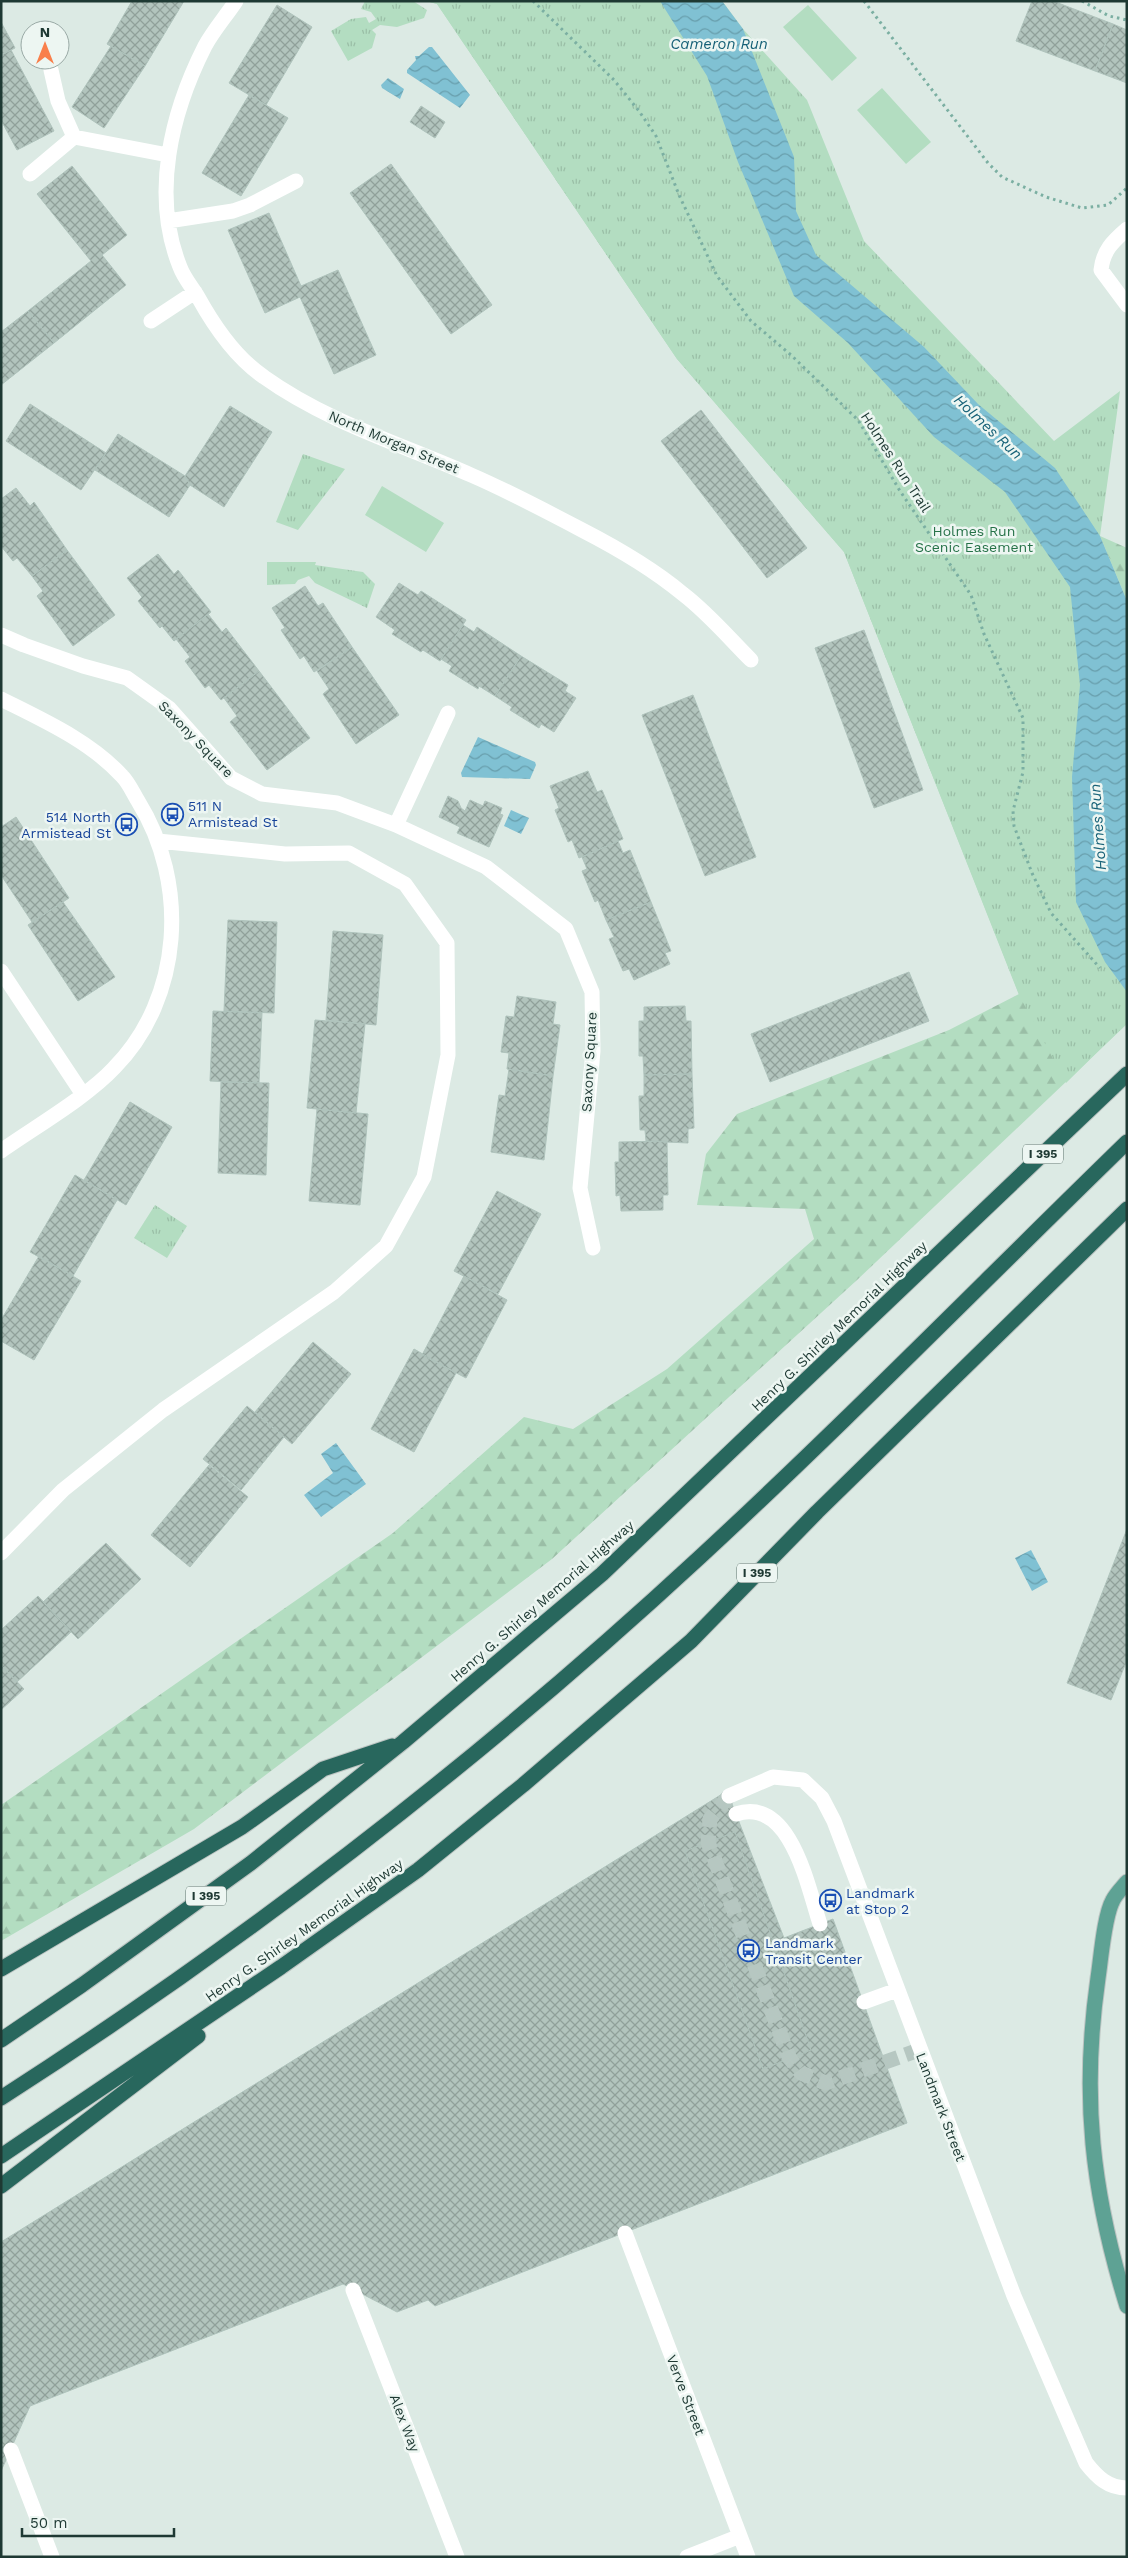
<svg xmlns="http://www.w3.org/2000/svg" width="1128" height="2558" viewBox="0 0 1128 2558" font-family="'Work Sans',sans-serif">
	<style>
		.forest { fill: url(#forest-firs) }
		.park { fill: url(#park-tufts) }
		.garden { fill: #b3ddc1 }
		.water { fill: url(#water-waves) }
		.building { fill: url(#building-cross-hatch); stroke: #afc3bc }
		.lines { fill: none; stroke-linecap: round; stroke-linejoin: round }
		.minor-tunnel { stroke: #b6c7c1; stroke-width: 15; stroke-dasharray: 15 8; stroke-linecap: butt }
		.major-casing { stroke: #bcc4c2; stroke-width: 17 }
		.highway-casing { stroke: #bcc4c2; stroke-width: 17 }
		.path { stroke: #7bafa2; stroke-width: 3; stroke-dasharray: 2.5 4; stroke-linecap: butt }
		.minor { stroke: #fff; stroke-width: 15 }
		.major { stroke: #5ea294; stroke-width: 15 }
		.highway { stroke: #28675d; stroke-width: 15 }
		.labels { text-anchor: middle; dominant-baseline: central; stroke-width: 5; stroke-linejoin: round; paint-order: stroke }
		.shield { fill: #edf6f2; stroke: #5c726c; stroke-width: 1 }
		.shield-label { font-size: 12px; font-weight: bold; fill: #1e3933 }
		.street-label { font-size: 14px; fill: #1e3933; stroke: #edf6f2 }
		.park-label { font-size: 14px; fill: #267248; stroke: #edf6f2 }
		.transit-label { font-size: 14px; fill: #164399; stroke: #edf6f2; text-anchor: start }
		.water-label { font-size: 15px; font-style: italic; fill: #166177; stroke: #edf6f2 }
	</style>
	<defs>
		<pattern id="forest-firs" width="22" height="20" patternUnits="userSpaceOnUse" patternTransform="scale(1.25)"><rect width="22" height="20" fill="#b3ddc1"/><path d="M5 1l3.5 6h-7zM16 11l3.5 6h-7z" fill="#9abea6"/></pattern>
		<pattern id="park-tufts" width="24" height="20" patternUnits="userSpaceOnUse" patternTransform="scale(1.25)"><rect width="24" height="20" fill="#b3ddc1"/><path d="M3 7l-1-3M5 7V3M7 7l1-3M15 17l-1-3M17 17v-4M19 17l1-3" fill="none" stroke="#9abea6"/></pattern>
		<pattern id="water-waves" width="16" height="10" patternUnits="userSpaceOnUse" patternTransform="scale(1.25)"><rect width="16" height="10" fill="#80c1d3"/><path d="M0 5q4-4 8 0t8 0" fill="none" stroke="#689eac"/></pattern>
		<pattern id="building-cross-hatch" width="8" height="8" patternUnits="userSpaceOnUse" patternTransform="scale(1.25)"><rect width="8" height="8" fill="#b2c4bd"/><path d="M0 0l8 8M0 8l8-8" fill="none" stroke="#90a09a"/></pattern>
	</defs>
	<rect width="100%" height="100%" fill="#dceae4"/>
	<path class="forest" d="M426,1H660L1127,992V1024L857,1280L552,1559L194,1829L1,1941V1805L393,1533L524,1417L573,1429L667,1369L814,1239L805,1209L697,1205L706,1154L737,1114L949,1030L1019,994L844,552L677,359L437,4Z
		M1100,536L1127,548V601Z"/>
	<path class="park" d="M365,1H413L427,10L424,18L397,27L380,25L372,30L376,34L372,48L348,61L331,31L351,19L366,17L369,23L376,19L371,12L361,9Z
		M426,1H722L743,29L807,100L864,241L1054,441L1120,391L1100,536L1127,601V1023L1066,1083L1019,995L844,552L677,359L437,4Z
		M303,454L345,469L298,530L276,522Z
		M267,562H316L315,565L363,572L375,584L367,608L315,583L309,576L298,580L295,584L267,585Z
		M155,1205L187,1226L167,1258L134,1238Z"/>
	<path class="garden" d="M808,5L857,58L832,81L783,27Z
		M882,88L931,142L906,164L857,110Z
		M382,486L444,523L426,552L365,515Z"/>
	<path class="water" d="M660,1H722L743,29L794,157L796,211L816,255L924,347L978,404L1055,468L1100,536L1127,601V992L1105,962L1076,902L1072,777L1080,685L1070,587L1005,492L934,437L848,343L794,296L738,162L707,76Z
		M429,47H432L470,95L460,108L407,73V70L416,60L415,56H419Z
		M388,78L404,89L400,99L382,88L381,85Z
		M478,737L535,762L536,765L530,779L462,777L461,773Z
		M511,810L529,818L521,834L504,826Z
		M336,1443L366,1484L321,1517L304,1495L333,1473L321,1454Z
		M1031,1550L1048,1582L1032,1591L1015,1558Z"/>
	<path class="building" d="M132,1H184L145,66L107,44Z
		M1032,1H1053L1113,24L1095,71L1016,41Z
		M277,5L312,27L266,105L229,83Z
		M1,22L15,48L1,55Z
		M1113,24L1127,30V83L1095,71Z
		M111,46L145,66L104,128L72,107Z
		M11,50L54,131L17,150L1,120V55Z
		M249,95L288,118L241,196L202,173Z
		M421,106L445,122L435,138L410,122Z
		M391,164L492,305L451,334L350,193Z
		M72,166L127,235L102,255L126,285L54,343L28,311L91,261L37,194Z
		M269,213L301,286L338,270L376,355L334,374L300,297L265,313L228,230Z
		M28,311L54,343L1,385V332Z
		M30,404L106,453L81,490L6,441Z
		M230,406L272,432L224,507L190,485L185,476Z
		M701,410L807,548L767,578L661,441Z
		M118,434L185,476L190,485L169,517L95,470Z
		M16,488L30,506L34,502L67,550L32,576L17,558L13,561L1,546V499Z
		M67,550L115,615L73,646L37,596L43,591L32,576Z
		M158,554L174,574L178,570L211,612L174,641L162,626L160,628L138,601L142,597L127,578Z
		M399,583L418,595L421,591L466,620L440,661L423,650L421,652L392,634L395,630L376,617Z
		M305,586L318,606L323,603L352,647L314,672L304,656L300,659L281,630L285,628L272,608Z
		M208,614L222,632L226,628L259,671L221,700L209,685L205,688L185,661L190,657L176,639Z
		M463,625L474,632L477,627L521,656L495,696L479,686L478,689L449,671L452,666L441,659Z
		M864,630L923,790L874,808L815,648Z
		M352,647L399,715L356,744L323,694L329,689L317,671Z
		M521,656L568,685L565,691L576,698L554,732L541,724L539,728L510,710L512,707L495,696Z
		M259,671L310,738L267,770L230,722L237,716L224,698Z
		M693,695L756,857L705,876L642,715Z
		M588,771L597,792L602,790L623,839L579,858L572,840L568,842L555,810L559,808L550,786Z
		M448,796L458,801L461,808L465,811L470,800L483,806L485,801L502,808L500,814L503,815L489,847L457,833L460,827L439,817Z
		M16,817L69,898L32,922L1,875V827Z
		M618,841L623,853L630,850L651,902L606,920L598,900L595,902L582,871L587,869L582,857Z
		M63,902L115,977L78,1001L28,925Z
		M651,902L671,951L665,953L670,964L634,980L629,969L623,971L609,939L614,937L606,920Z
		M228,920L277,922L274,1013L224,1011Z
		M333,931L383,935L376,1025L326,1020Z
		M909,972L929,1021L770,1082L751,1034Z
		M517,996L556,1002L553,1024L560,1025L553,1076L507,1069L509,1053L501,1052L506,1016L514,1017Z
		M685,1006L686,1021H691L692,1074L644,1075L643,1056H639V1021H644V1007Z
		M213,1011L262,1013L259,1083L210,1081Z
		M315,1020L365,1024L356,1113L307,1108Z
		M509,1069L553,1076L544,1160L491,1152L499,1095L505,1096Z
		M692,1074L694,1128L688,1129V1143L646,1141L645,1130H640L639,1096H644V1075Z
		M221,1082L269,1083L266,1175L218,1173Z
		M130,1102L172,1127L126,1205L84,1180Z
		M317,1109L368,1114L360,1205L309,1201Z
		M667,1141L668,1195H663V1210L621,1211L620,1195L616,1196L615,1162H619V1142Z
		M75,1175L117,1200L73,1276L30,1252Z
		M497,1191L541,1214L498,1294L454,1271Z
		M39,1256L81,1281L34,1360L1,1341V1320Z
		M464,1276L507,1300L466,1378L422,1355Z
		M313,1342L351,1374L292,1444L255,1412Z
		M414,1349L456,1373L414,1452L371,1429Z
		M247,1406L284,1437L241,1490L203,1459Z
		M209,1465L248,1497L190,1567L151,1535Z
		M1127,1529V1660L1111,1700L1067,1683Z
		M106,1543L141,1579L78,1639L43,1602Z
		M38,1596L71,1632L17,1682L1,1665V1630Z
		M1,1665L24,1689L1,1710Z
		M727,1791L784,1938L833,1919L907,2123L435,2306L428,2300L397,2312L343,2284L30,2406L1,2471V2242Z
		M735,1832L811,2050L763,2069L685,1851Z"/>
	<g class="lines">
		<path class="minor-tunnel" d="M729,1796L710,1819L708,1842L789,2057L801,2073L826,2083L919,2050"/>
		<defs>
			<path id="major" d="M1127,1882C1122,1888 1116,1894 1113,1900C1104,1916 1101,1959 1098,1978C1081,2096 1092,2193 1127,2306"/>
			<path id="highway" d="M1,1969L242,1827L323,1769L392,1746
				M1,2040L82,1985L251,1863L403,1742L602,1574L1127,1074
				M1,2098C247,1940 485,1756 700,1557C846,1422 985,1280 1127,1142
				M1,2156L281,1967L418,1870L523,1785L691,1641L817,1512L1127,1209
				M1,2186L198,2036"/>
		</defs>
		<use href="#major" class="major-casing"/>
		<use href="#highway" class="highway-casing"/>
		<path class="path" d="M533,1L614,80L639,111L656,136L679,195L717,276L751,321L791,355L858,420L900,491L971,595L984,634L1023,718V772L1013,811L1014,826L1032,873L1051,913L1100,968
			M864,1L988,163L1002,177L1046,197L1082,208L1108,205L1127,188
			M1082,1L1109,16L1127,20"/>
		<path class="minor" d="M236,1C226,16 213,31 205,46C171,113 151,195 180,267C184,278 192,287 198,297C214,326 236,358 264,377C327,422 401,444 471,475C508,491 546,511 582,530C617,548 653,569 683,594C708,613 729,638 751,660
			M51,70L58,101L74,137
			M30,174L74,137L168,155
			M168,221L233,211L250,205L296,181
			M1127,229C1112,242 1103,251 1101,270L1127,305
			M151,321L195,292
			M1,635L24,645L83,666L127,678L169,708L231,778L262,794L337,803L396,825L486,867L566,929L592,992L593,1051L580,1188L593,1248
			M1,699C43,720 90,741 122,776C129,783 133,793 138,801C189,883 183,998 114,1068C87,1097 35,1127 1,1151
			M396,825L448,713
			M1,971L82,1093
			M1,1553L63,1490L163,1410L334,1292L386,1246L424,1177L448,1055L447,943L405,884L349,853L285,854L158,841
			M729,1796L773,1777L803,1780L822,1798L834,1821L1014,2296L1086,2463C1097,2477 1108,2488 1127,2488
			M736,1814C791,1796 808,1888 820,1924
			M864,2002L897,1990
			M625,2233L748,2557
			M353,2290L457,2557
			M11,2450L52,2557
			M687,2557L740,2536"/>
		<use href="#major" class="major"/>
		<use href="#highway" class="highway"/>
	</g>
	<defs>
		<symbol id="bus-ring" viewBox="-11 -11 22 22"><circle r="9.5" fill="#edf6f2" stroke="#1a4fb4" stroke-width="1.5"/><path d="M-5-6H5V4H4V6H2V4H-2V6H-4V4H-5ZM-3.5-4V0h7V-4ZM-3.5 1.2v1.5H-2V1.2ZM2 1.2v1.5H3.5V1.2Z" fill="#1a4fb4"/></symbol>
	</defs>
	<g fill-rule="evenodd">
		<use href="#bus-ring" x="160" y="802" width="25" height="25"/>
		<use href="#bus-ring" x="114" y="812" width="25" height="25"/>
		<use href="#bus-ring" x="818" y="1888" width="25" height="25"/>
		<use href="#bus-ring" x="736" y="1938" width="25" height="25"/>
	</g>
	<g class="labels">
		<g class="shield">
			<rect x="1023" y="1144.5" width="40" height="19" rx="4"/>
			<rect x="737" y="1563.5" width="40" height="19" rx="4"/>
			<rect x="186" y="1886.5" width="40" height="19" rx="4"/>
		</g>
		<g class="shield-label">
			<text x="1043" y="1154">I 395</text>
			<text x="757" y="1573">I 395</text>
			<text x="206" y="1896">I 395</text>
		</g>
		<g class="street-label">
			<text transform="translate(394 442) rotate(23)">North Morgan Street</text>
			<text transform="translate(896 462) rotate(57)">Holmes Run Trail</text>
			<text transform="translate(196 739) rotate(46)">Saxony Square</text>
			<text transform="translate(589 1062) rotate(-87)">Saxony Square</text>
			<text transform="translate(839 1326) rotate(-44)">Henry G. Shirley Memorial Highway</text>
			<text transform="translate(542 1601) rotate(-41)">Henry G. Shirley Memorial Highway</text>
			<text transform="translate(304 1930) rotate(-35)">Henry G. Shirley Memorial Highway</text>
			<text transform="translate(941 2107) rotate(69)">Landmark Street</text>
			<text transform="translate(686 2395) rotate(69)">Verve Street</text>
			<text transform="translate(405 2423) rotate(69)">Alex Way</text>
		</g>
		<g class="park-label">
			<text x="974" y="531">Holmes Run<tspan x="974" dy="16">Scenic Easement</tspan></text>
		</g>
		<g class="transit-label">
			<text x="188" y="806">511 N<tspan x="188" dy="16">Armistead St</tspan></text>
			<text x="111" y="817" text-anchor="end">514 North<tspan x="111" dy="16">Armistead St</tspan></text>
			<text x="846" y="1893">Landmark<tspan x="846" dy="16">at Stop 2</tspan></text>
			<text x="765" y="1943">Landmark<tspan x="765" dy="16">Transit Center</tspan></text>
		</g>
		<g class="water-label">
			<text x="719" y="44">Cameron Run</text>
			<text transform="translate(988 427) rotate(43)">Holmes Run</text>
			<text transform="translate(1098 827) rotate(-94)">Holmes Run</text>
		</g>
	</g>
	<rect width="1128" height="2558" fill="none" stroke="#1e3933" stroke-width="5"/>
	<g transform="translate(45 45)"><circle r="24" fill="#edf6f2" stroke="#9aaaa6"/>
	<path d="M0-4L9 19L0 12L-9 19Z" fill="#f97f4b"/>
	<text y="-8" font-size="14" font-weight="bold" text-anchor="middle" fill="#1e3933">N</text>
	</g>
	<path d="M22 2528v8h152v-8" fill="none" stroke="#1e3933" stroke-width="2.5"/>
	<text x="30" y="2528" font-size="15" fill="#1e3933" stroke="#edf6f2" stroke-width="4" paint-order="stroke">50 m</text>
</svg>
